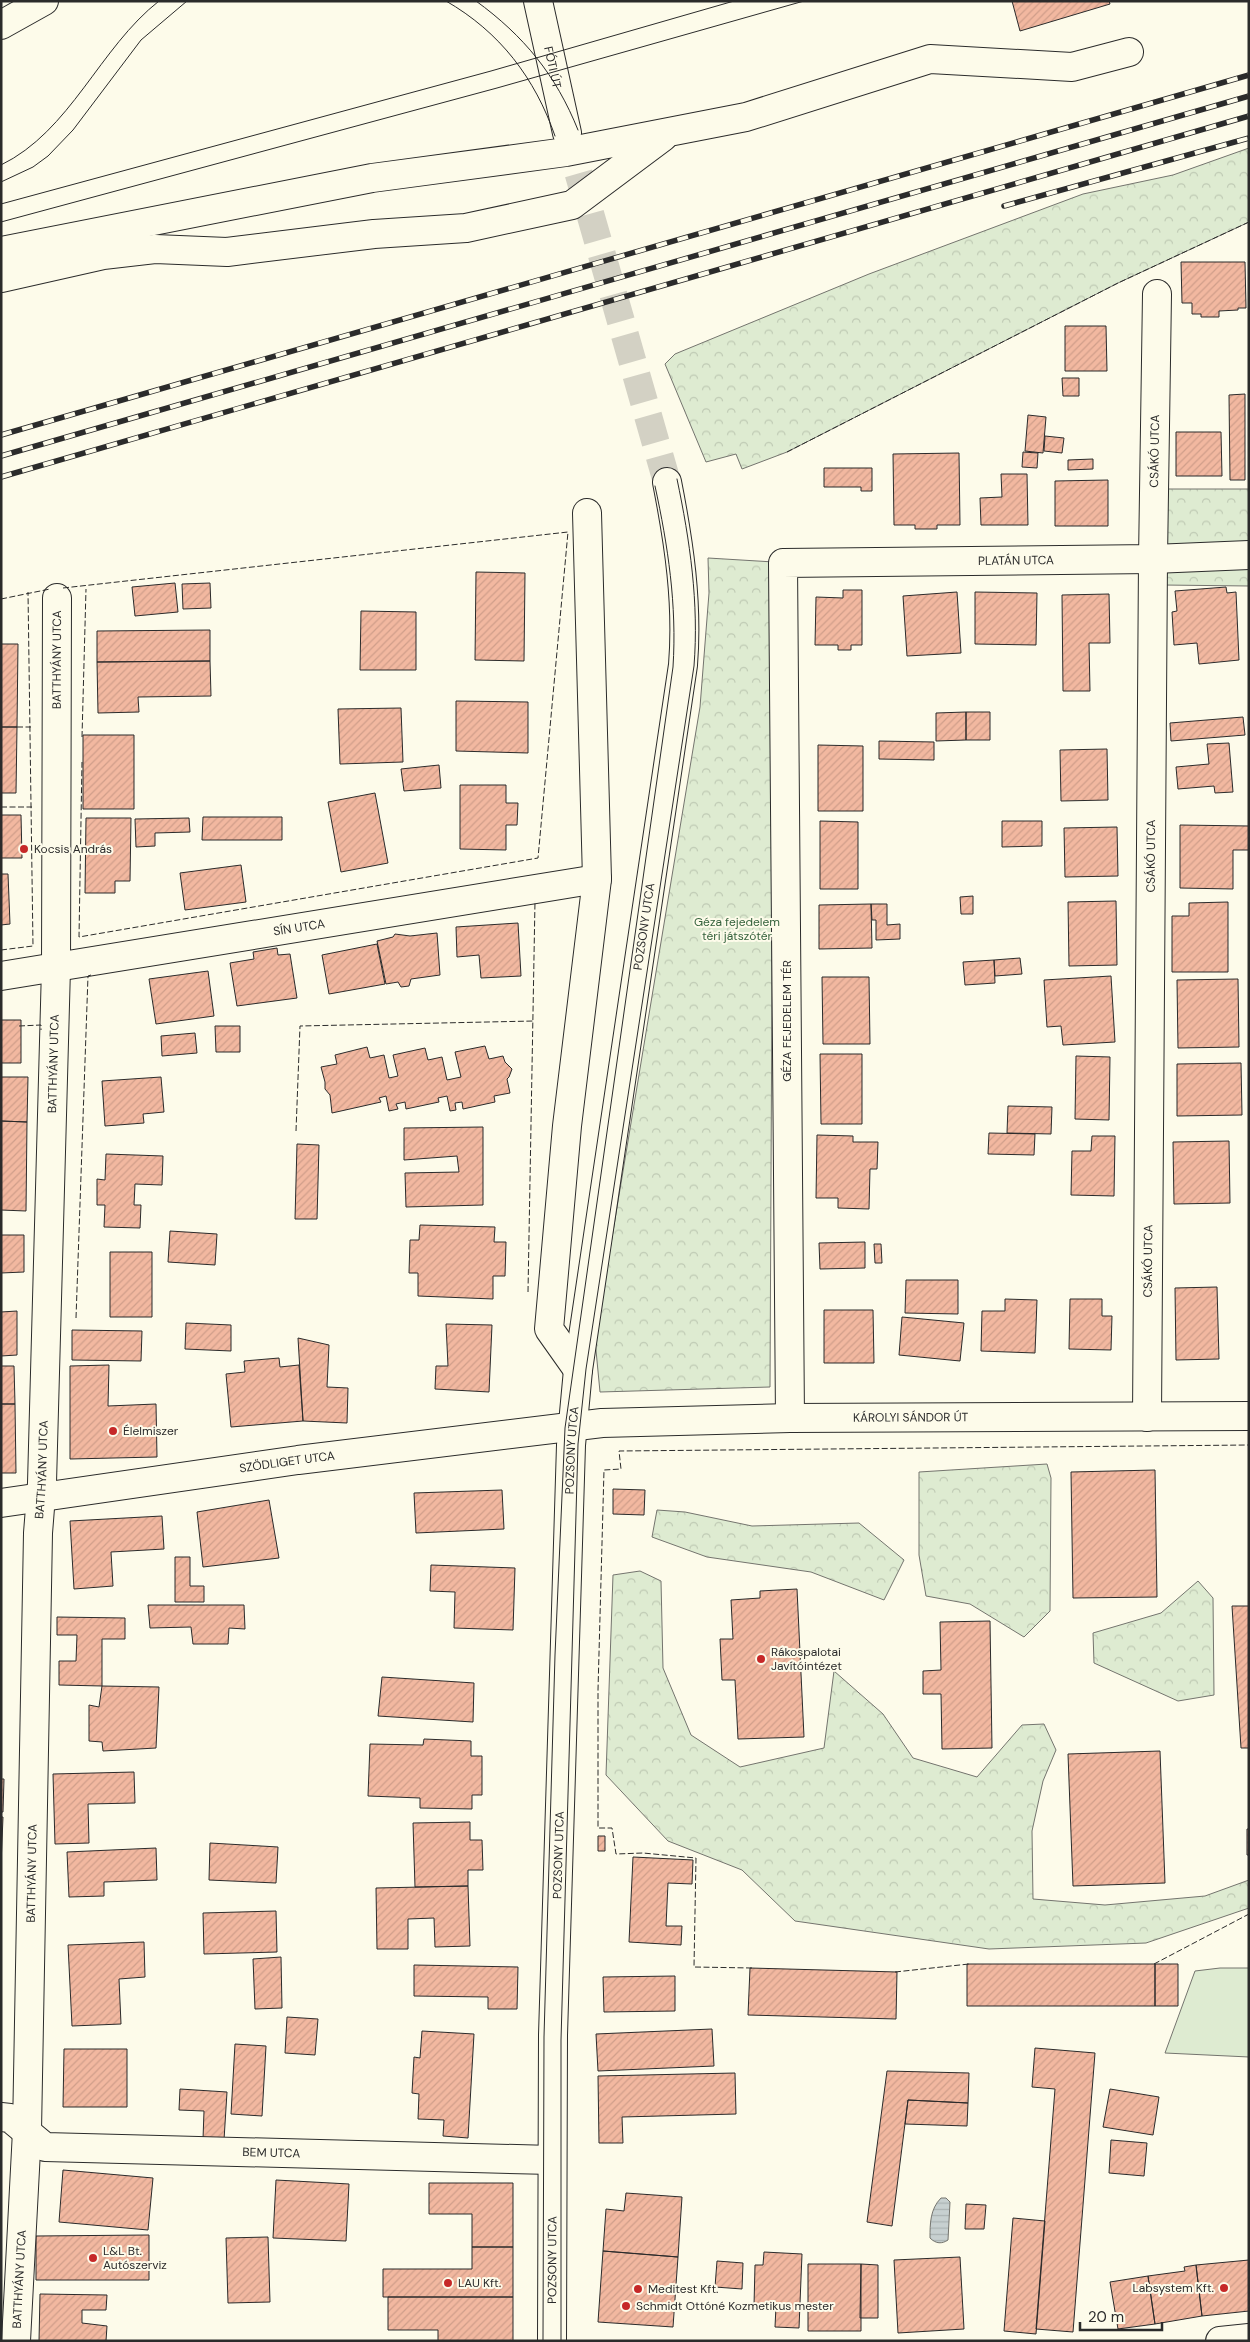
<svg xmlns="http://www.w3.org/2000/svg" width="1250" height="2342" viewBox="0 0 1250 2342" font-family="'DM Sans',sans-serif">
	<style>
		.green { fill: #deebd1; stroke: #74746e }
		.forest { fill: url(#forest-crowns); stroke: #74746e }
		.water { fill: url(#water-rules); stroke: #74746e }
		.building { fill: url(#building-hatch); stroke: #2b2b2b }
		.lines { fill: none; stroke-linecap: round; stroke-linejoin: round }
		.minor-tunnel { stroke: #d3d1c4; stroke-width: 28; stroke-dasharray: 28 14; stroke-linecap: butt }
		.minor-casing { stroke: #2b2b2b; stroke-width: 30 }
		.minor { stroke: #fdfbea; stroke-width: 28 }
		.tram { stroke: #2b2b2b; stroke-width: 1 }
		.rail-casing { stroke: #2b2b2b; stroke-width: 5.5 }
		.rail { stroke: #fdfbea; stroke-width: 4; stroke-dasharray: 11; stroke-linecap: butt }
		.fence { stroke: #2b2b2b; stroke-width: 1; stroke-dasharray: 6 2.5; stroke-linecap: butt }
		.poi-dot { fill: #c62828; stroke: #fdfbea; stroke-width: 2 }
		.labels { text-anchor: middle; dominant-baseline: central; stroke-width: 4; stroke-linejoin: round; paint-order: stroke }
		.street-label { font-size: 12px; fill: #2b2b2b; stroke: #fdfbea }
		.poi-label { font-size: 12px; fill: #2b2b2b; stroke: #fdfbea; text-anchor: start }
		.park-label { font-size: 12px; fill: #34623c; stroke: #fdfbea }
	</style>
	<defs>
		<pattern id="forest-crowns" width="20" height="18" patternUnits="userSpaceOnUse" patternTransform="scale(1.25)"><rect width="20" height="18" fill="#deebd1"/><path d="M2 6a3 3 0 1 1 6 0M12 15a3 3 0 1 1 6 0" fill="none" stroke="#bfcab4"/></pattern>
		<pattern id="water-rules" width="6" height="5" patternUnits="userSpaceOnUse" patternTransform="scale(1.25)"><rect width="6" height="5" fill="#c7d0d0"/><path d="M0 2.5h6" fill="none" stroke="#abb3b3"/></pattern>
		<pattern id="building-hatch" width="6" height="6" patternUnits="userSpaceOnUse" patternTransform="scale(1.25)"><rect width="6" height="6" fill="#f2b8a0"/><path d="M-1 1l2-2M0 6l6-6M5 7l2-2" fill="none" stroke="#d09e8a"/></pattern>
	</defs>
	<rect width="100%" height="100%" fill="#fdfbea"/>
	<path class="green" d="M1220,1968H1249V2057L1165,2053L1195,1971Z"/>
	<path class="forest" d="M1249,148V222L1118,283L787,452L742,469L736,454L706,462L665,364L675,354L869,274L1083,194L1173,175Z
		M1164,489H1249V586L1163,585Z
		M708,558L774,562L770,1387L600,1392L595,1340L700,707L709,593Z
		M1047,1464L1051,1478L1050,1611L1024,1637L970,1604L926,1596L919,1555V1472Z
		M657,1510L685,1512L752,1526L859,1523L904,1560L884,1600L811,1572L707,1557L652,1537Z
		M640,1571L661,1581L663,1668L691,1735L740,1767L824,1748L834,1671L883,1714L913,1758L977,1777L1022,1725L1044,1724L1056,1750L1043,1781L1032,1831L1033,1899L1105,1905L1205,1896L1249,1880V1908L1146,1943L989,1949L795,1921L742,1870L668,1841L606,1775L613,1575Z
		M1198,1581L1213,1598L1214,1695L1178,1701L1094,1663L1093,1633L1161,1613Z"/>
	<path class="water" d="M941,2198H946L950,2202L948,2240C942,2244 936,2244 930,2238C930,2224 930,2209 941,2198Z"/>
	<path class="building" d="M1012,1H1109L1110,4L1020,31Z
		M1181,262H1245L1246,308H1238V310L1219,311V317H1201V314H1192V303H1182Z
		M1065,326H1106L1107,371H1065Z
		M1062,378H1079V396H1063Z
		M1245,394V480H1230L1229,395Z
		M1028,415L1046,417L1043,453L1025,451Z
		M1176,432H1221L1222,476H1176Z
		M1045,436L1064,438L1062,453L1044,451Z
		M1023,452L1038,453L1037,468L1022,467Z
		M959,453L960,525H937V529H915V525H894L893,454Z
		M1093,459V469L1068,470V460Z
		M824,468H872V491H861V487H824Z
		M1001,474H1027L1028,525H981L980,498L1002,497Z
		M1108,480V526H1055V481Z
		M476,572L525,573L524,661L475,660Z
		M175,583L178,612L135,616L132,587Z
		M210,583L211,608L183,609L182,584Z
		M1226,587L1227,593L1236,592L1239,660L1199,664L1197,643L1174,645L1172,612L1177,611L1175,591Z
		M843,590H862V645H851V650H838V645H815L816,597L843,598Z
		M957,592L961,653L907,656L903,596Z
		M975,592L1037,593L1036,645L975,644Z
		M1109,594L1110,643H1089L1090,691H1063L1062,595Z
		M361,611L416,612V670H360Z
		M210,630V661L97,662V631Z
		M1,644H18L17,727H1Z
		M210,661L211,696L138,697L139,712L98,713L97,662Z
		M456,701L528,702V753L456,751Z
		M401,708L403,762L340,764L338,709Z
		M966,712V740L936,741V713Z
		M966,712H990V740H966Z
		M1243,717L1245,735L1171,741L1170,723Z
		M1,727H17L16,793H1Z
		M83,735H134V809H83Z
		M879,741L934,742V760L879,759Z
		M1229,743L1233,792L1215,793L1214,786L1178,789L1176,767L1209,764L1207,744Z
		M818,745L863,746V811H818Z
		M1107,749L1108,800L1061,801L1060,750Z
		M439,765L441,788L404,791L401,769Z
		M460,785H506V803H518L517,825H506V850L460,849Z
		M375,793L388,863L341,872L328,802Z
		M1,815H21L22,858H1Z
		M203,817H282V840H202Z
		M86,818H131L130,881H115V893H85Z
		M189,818L190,832L155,833V846L136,847L135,819Z
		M820,821L858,822V889H820Z
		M1002,821H1042V846L1002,847Z
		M1180,825L1249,826V850H1233V889L1180,888Z
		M1117,827L1118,876L1065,877L1064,828Z
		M241,865L246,902L185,910L180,873Z
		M1,874H8L10,924L1,925Z
		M973,896V914H961L960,897Z
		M1116,901L1117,965L1069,966L1068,902Z
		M1228,902V972H1172V916H1189V903Z
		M871,904H887V925L900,924V939L876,940V920H872Z
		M871,904L872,948L819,949V905Z
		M518,923L521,976L481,978L479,955L457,957L456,927Z
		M437,933L440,975L411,979L409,986L401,987L398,982L386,984L377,941L393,937L395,934L410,936Z
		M377,944L385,984L329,994L322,955Z
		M277,948L278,955L290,954L297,998L237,1006L230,963L254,959L253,952Z
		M1020,958L1022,974L995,976L994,960Z
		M994,960L995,983L965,985L963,962Z
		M208,971L214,1016L156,1024L149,979Z
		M1111,976L1115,1042L1063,1045L1061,1026L1047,1027L1044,980Z
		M822,977H869L870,1044H823Z
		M1238,979L1239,1047L1178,1048L1177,980Z
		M1,1020H21V1063H1Z
		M215,1026H240V1052H216Z
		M195,1033L197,1053L162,1056L161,1036Z
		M485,1046L489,1059L503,1056L505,1062L512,1069L509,1077L507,1079L510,1093L494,1096L495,1102L463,1109L462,1102L455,1103L456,1110L450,1111L447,1096L438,1098L439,1102L406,1109L405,1102L396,1104L398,1109L389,1111L386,1096L379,1098L381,1102L332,1113L330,1095L325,1089V1082L321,1067L337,1064L335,1055L367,1047L370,1058L384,1055L389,1078L398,1076L393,1055L425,1048L428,1060L442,1057L447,1080L461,1077L455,1052Z
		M820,1054H862V1124H821Z
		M1076,1056L1110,1057L1109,1120L1075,1119Z
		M1241,1063L1242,1115L1177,1116V1064Z
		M1,1077H28L27,1122L1,1121Z
		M161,1077L164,1112L143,1114L144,1123L105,1126L102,1081Z
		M1008,1106L1052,1107L1051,1134L1007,1133Z
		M1,1121L27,1122L26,1211L1,1210Z
		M483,1127V1205L406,1207L405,1173L459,1172L457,1156L404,1160V1128Z
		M989,1133L1035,1134L1034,1155L988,1154Z
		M817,1135L853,1136V1142H878L877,1169H870L869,1209L838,1208V1198H816Z
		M1092,1136H1115L1114,1196L1071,1195L1072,1151H1091Z
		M1229,1141L1230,1203L1174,1204L1173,1142Z
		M297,1144L319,1145L317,1219H295Z
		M106,1154L163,1156L162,1185L135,1184L134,1205H141L140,1228L104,1227L105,1205H97V1179L105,1180Z
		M420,1225L495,1227L494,1242H506L505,1276H493V1299L418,1296V1273H409L410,1240H419Z
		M170,1231L217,1234L215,1265L168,1262Z
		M1,1235H24V1272L1,1273Z
		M865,1242V1268L820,1269L819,1243Z
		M874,1244H881L882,1263H875Z
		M110,1252H152V1317H110Z
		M906,1280H958V1314L905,1313Z
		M1217,1287L1219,1359L1176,1360L1175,1288Z
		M1005,1299L1037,1300L1035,1353L981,1351L982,1311H1005Z
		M1070,1299H1102V1316H1112L1111,1350L1069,1349Z
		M824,1310H873L874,1363H824Z
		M17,1311V1355L1,1356V1312Z
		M902,1317L964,1323L960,1361L899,1355Z
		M186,1323L231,1325V1351L185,1349Z
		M446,1324L492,1325L489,1392L435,1389L436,1366H448Z
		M72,1330L142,1331L141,1361L72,1360Z
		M298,1338L329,1345L327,1387L348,1388L347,1423L303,1421Z
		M279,1358L280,1367L299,1365L303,1421L231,1427L226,1374L245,1372L244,1361Z
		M109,1365L108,1406L156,1404L157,1457L70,1459V1366Z
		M1,1366H14L15,1404H1Z
		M1,1404H15L16,1473H1Z
		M1155,1470L1157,1597L1073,1598L1071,1472Z
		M613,1489L645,1490L644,1515L613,1514Z
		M502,1490L504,1529L416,1533L414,1493Z
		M269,1500L279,1558L203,1567L197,1512Z
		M162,1516L164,1549L111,1552L113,1586L74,1589L70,1521Z
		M175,1557H190V1586H204V1602H175Z
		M431,1565L515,1568L513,1630L454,1628L455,1592L430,1591Z
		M797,1589L804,1737L738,1739L735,1680H722L720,1639H733L731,1600L760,1598V1591Z
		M148,1605H244L245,1629L229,1628L228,1644H193L191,1627L150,1628Z
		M1232,1606H1249V1748H1241Z
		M57,1617L125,1618V1639H102V1686L59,1685V1661H76L77,1635H57Z
		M990,1621L992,1748L942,1749L941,1694H923V1671L941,1670L940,1622Z
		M382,1677L474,1683L473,1722L378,1716Z
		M102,1686L159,1687L156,1748L103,1751L102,1742L89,1741V1705L99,1707Z
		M424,1739L471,1741V1756H482V1795H472V1809L420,1808V1798L368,1796L370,1744L423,1745Z
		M1160,1751L1165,1883L1073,1886L1068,1754Z
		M134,1772L135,1803L88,1804L89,1843L55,1844L53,1774Z
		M1,1779H4L3,1812H1Z
		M1,1817H3L1,1865Z
		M470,1822V1840H482L483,1870H468V1886L415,1887L413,1823Z
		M1247,1829H1249V1855H1247Z
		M598,1836H605V1851H598Z
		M210,1843L278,1847L276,1883L209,1880Z
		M156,1848L157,1880L104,1882V1896L69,1897L67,1852Z
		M633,1857L693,1860L692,1884L668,1883L666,1926H682L681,1945L629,1942Z
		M468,1886L470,1946L435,1947L434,1918L408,1919V1949H377L376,1888Z
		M276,1911L277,1952L204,1954L203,1913Z
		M144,1942L145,1977L119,1979L121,2024L72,2026L68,1945Z
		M281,1957L282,2008L255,2009L253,1959Z
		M967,1964H1155V2006H967Z
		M1155,1964H1178V2006H1155Z
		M414,1965L518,1967L517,2009H488V1997L414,1996Z
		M750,1968L897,1972L896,2019L748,2015Z
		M675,1976V2011L604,2012L603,1977Z
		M287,2017L318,2019L315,2055L285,2053Z
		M712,2029L714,2066L598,2071L596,2034Z
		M422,2031L474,2034L468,2138L443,2136L444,2120L418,2119L419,2094L412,2093L414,2057L420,2058Z
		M235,2044L266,2046L262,2116L231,2114Z
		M1035,2048L1095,2053L1073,2332L1036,2329L1055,2089L1032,2087Z
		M64,2049H127V2107H63Z
		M887,2071L969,2073L968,2103L908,2100L892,2226L867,2222Z
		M735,2073L736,2114L622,2117L623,2143H599L598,2076Z
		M180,2089L227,2092L224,2140L203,2139L204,2111L179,2110Z
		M1110,2089L1159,2097L1153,2135L1103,2127Z
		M908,2100L968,2103L967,2126L905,2124Z
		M1111,2140L1147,2143L1144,2176L1109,2173Z
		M63,2170L153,2178L148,2230L59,2222Z
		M276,2180L349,2184L346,2241L273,2238Z
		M429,2183H513V2247H472V2214H429Z
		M626,2193L682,2197L678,2257L603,2251L606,2209L624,2211Z
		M966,2204L986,2205L984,2229H965Z
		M1013,2218L1045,2221L1036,2334L1004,2331Z
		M149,2235V2280H36V2236Z
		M268,2237L270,2302L228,2303L226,2238Z
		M472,2247H513V2297H383V2269H472Z
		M603,2251L678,2257L673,2327L598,2322Z
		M764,2252L802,2254L799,2328L775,2327L776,2306H754L755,2265H763Z
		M960,2257L964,2329L898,2333L894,2260Z
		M1249,2260V2311L1202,2316L1196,2265Z
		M717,2261L743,2263L742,2289L715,2287Z
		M808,2264H861V2331H808Z
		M861,2264L878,2265V2318H860Z
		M1196,2265L1202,2316L1155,2324L1148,2276L1185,2271L1184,2267Z
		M1148,2276L1155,2324L1118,2329L1110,2282Z
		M40,2294L107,2295L106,2310H82V2323L107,2326L106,2341H39Z
		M388,2297H513V2341H438V2330H388Z"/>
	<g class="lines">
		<path class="minor-tunnel" d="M567,133L667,482"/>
		<defs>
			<g id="minor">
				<path id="s1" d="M538,1L567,133"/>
				<path d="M1,25L44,1"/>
				<path d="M1,251L372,178L566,152L746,117L930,59L1072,67L1129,52"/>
				<path d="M1,278L103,255L155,249L227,252L374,234L466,228L572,205L663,137"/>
				<path id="s2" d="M1,976L597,879"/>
				<path d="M578,1370L549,1329L567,1126L597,879L587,513"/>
				<path id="s3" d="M1147,1417L1153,559L1157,294"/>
				<path id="s4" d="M790,1418L783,563L1153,559L1249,555"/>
				<path id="s5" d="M1,1503L298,1460L602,1423L790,1418L1249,1416"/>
				<path id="s6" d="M1,2117L10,2118L45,2147L552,2160"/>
				<path id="s7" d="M16,2341L27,2131L38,1533L42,1483L56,968L57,598"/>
				<path id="s8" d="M552,2341L553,2035L571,1445L578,1370L683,665C688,603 679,543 667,482"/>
				<path d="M1220,2341L1249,2338"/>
			</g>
		</defs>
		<use href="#minor" class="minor-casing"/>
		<use href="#minor" class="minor"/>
		<path class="tram" d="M446,1C500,32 535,78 555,136
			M476,1C524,36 556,75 578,130
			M1,165C71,131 99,48 159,1
			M1,182L33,167L48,156L73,130L141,40L187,1
			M1,204L491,71L734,1
			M1,222L497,88L804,1
			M543,2341L544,2037L555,1655L565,1428L673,667C677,605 668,546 655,486
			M561,2341V2040L578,1444L586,1369L694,666C699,603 690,541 677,479"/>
		<defs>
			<path id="rail" d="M1004,206L1249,138
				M1,435L1249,75
				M1,456L1249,96
				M1,477L1249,116"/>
		</defs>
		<use href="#rail" class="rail-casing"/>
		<use href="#rail" class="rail"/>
		<path class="fence" d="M787,452L1118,283L1249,222
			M63,588L568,532L538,858L79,937L82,762
			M1,599L50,589
			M17,727H31
			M82,737L86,589
			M1,807H32
			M1,950L33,946L28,592
			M19,1026L41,1025V1030
			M296,1131L300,1026L534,1021
			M528,1292L535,901
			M76,1318L88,976L91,975
			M1154,1964L1249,1914
			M752,1968L694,1967L696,1858L643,1853L616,1854L612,1828H598V1690L604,1470L621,1469L619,1451L1249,1445
			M895,1972L969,1964"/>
	</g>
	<g class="poi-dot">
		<circle cx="24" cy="849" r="5"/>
		<circle cx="113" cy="1431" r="5"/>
		<circle cx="761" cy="1659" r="5"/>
		<circle cx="93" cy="2258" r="5"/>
		<circle cx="448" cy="2283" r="5"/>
		<circle cx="1224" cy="2288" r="5"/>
		<circle cx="638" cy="2289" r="5"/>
		<circle cx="626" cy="2306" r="5"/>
	</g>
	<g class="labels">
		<g class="street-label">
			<text stroke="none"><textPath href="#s1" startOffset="68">FÓTI ÚT</textPath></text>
			<text stroke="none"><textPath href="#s3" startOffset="966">CSÁKÓ UTCA</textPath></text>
			<text stroke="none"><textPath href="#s4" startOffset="1088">PLATÁN UTCA</textPath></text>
			<text stroke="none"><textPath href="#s7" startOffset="1682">BATTHYÁNY UTCA</textPath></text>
			<text stroke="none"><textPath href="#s3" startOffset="561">CSÁKÓ UTCA</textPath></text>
			<text stroke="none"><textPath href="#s8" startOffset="1420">POZSONY UTCA</textPath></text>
			<text stroke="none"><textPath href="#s2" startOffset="302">SÍN UTCA</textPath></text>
			<text transform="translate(787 1021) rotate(-90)">GÉZA FEJEDELEM TÉR</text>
			<text stroke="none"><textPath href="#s7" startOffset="1278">BATTHYÁNY UTCA</textPath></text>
			<text stroke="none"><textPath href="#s3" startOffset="156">CSÁKÓ UTCA</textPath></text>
			<text stroke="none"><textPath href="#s5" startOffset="915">KÁROLYI SÁNDOR ÚT</textPath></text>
			<text stroke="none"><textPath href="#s8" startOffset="891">POZSONY UTCA</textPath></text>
			<text stroke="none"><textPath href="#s5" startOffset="289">SZŐDLIGET UTCA</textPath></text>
			<text stroke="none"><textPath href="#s7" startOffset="872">BATTHYÁNY UTCA</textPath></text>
			<text stroke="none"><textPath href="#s8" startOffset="486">POZSONY UTCA</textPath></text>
			<text stroke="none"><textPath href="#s7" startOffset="468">BATTHYÁNY UTCA</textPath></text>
			<text stroke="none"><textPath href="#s6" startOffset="281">BEM UTCA</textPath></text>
			<text stroke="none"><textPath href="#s8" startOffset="81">POZSONY UTCA</textPath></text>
			<text stroke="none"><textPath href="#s7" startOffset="62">BATTHYÁNY UTCA</textPath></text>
		</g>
		<g class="poi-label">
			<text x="34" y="849">Kocsis András</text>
			<text x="123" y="1431">Élelmiszer</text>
			<text x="771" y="1652">Rákospalotai<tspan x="771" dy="14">Javítóintézet</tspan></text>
			<text x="103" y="2251">L&amp;L Bt.<tspan x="103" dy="14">Autószerviz</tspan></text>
			<text x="458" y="2283">LAU Kft.</text>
			<text x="1214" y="2288" text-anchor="end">Labsystem Kft.</text>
			<text x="648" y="2289">Meditest Kft.</text>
			<text x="636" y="2306">Schmidt Ottóné Kozmetikus mester</text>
		</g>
		<g class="park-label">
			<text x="737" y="922">Géza fejedelem<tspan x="737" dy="14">téri játszótér</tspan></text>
		</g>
	</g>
	<rect width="1250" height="2342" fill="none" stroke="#2b2b2b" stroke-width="5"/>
	<path d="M1080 2322v8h82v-8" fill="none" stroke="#2b2b2b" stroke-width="2.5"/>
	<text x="1088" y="2322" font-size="15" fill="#2b2b2b" stroke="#fdfbea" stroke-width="4" paint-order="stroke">20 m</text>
</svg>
